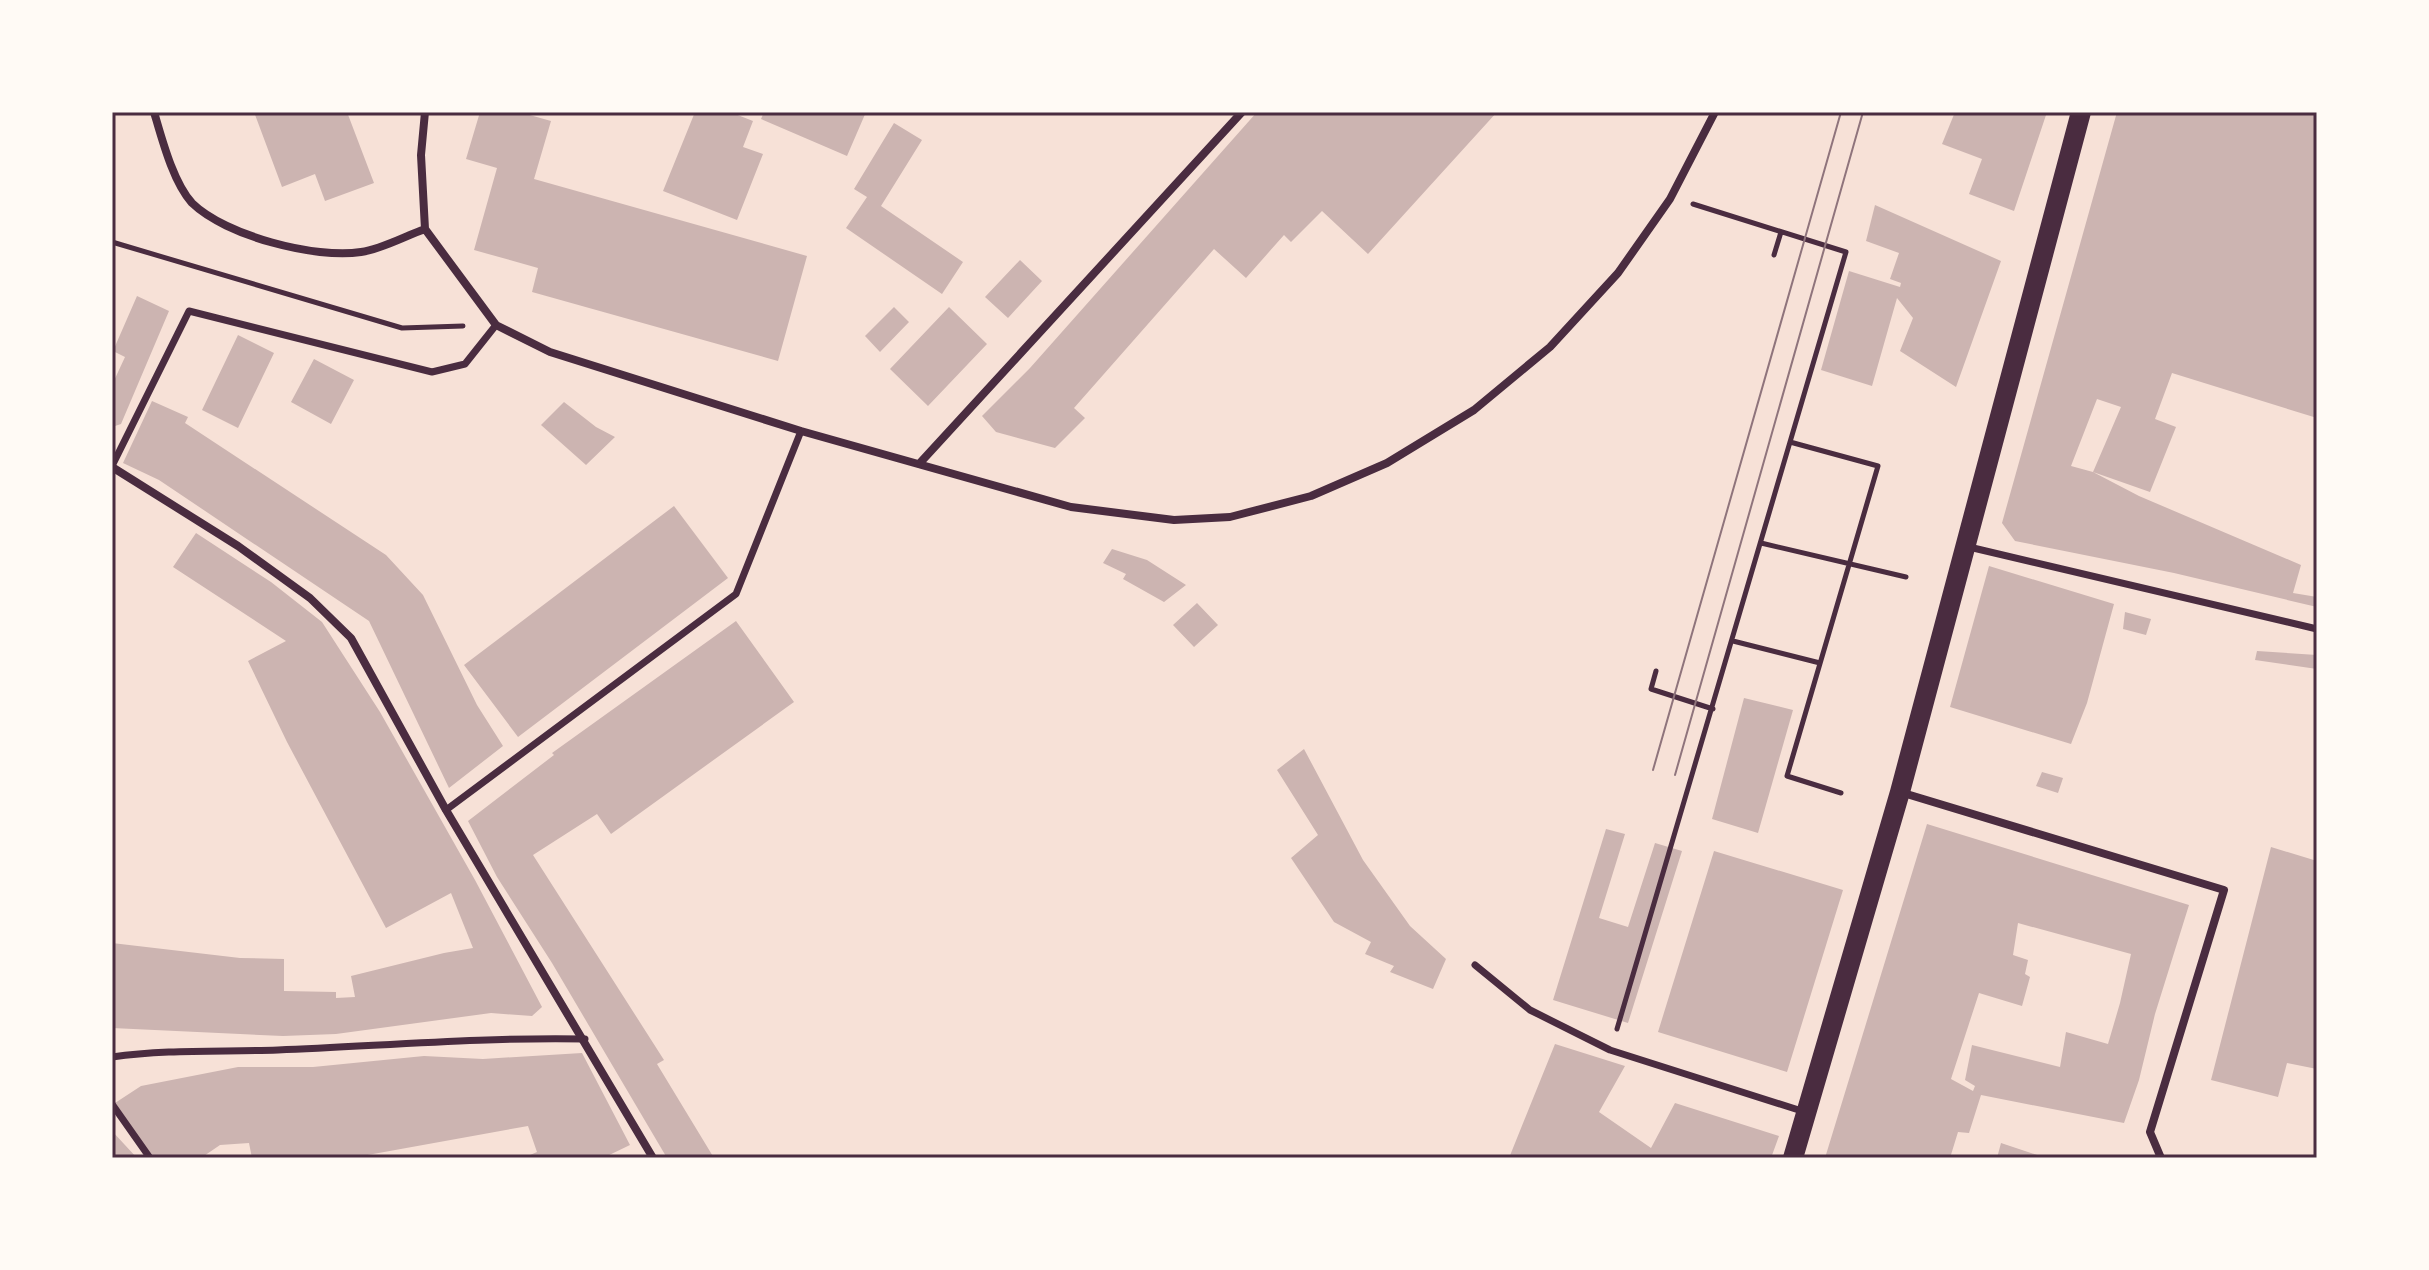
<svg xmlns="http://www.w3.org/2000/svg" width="2429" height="1270" viewBox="0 0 2429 1270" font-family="'Sofia Sans Condensed',sans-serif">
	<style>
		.building { fill: #ccb4b1; fill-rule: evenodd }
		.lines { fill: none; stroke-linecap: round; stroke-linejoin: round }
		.path { stroke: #4a2c40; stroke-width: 5 }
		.pedestrian { stroke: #4a2c40; stroke-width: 7 }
		.minor { stroke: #4a2c40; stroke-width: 8 }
		.primary { stroke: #4a2c40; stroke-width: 20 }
		.tram { stroke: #8f747c; stroke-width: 2 }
		.neatline { fill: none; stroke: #4a2c40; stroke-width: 3 }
	</style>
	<rect width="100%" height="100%" fill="#f7e1d7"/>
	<path class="building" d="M254,112H347L374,183L325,201L315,174L282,187Z
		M480,112H519L551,121L534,179L807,256L778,361L532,292L538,268L474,250L497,168L466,159Z
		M695,112H730L753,121L743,147L763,154L737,220L663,191Z
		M764,112H866L847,156L761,119Z
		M1257,112H1497L1368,254L1322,211L1291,242L1284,235L1246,278L1214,249L1074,408L1085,418L1055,448L996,432L982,416L1030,368Z
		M1955,112H2047L2014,211L1969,194L1982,159L1942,144Z
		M2117,112H2317V418L2172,373L2155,419L2176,427L2150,492L2093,472L2121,407L2097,399L2071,466L2093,472L2139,496L2301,565L2293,593L2317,597V607L2174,573L2015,541L2002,523Z
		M894,123L922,140L881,206L963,262L942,294L846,228L867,197L854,189Z
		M1875,205L2001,261L1956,387L1900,351L1913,318L1897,298L1872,386L1821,370L1849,271L1900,287L1901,283L1890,279L1899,253L1866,241Z
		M1020,260L1042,281L1008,318L985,297Z
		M137,296L169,311L121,424L112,427V385L125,357L113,351Z
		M894,307L909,322L880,352L865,336Z
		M949,307L987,344L928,406L890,369Z
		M238,335L274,353L238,428L202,410Z
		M314,359L354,380L331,424L291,402Z
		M152,401L188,417L185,423L386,555L423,595L477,705L503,746L449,788L369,621L159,480L123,463Z
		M564,402L596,427L615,437L586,465L541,425Z
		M674,506L728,578L518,737L464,665Z
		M196,533L271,582L322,622L380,712L475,880L542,1007L532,1016L491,1013L336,1034L283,1036L112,1028V943L240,958L284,959V991L336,992V998L355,997L351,976L444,953L473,948L451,893L386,928L287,742L248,661L286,641L173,567Z
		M1112,549L1147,560L1186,585L1164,602L1123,579L1126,574L1103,563Z
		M1989,566L2114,604L2087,703L2071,744L1950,707Z
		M1197,603L1218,625L1194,647L1173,625Z
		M2125,612L2151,619L2146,635L2123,629Z
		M736,621L794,702L611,834L597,814L533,855L664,1060L657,1064L714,1158H667L552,963L497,877L468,821L554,755L552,753Z
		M2257,651L2317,655V669L2255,660Z
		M1744,698L1793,710L1758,833L1712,819Z
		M1304,749L1363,860L1410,926L1446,959L1433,989L1390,972L1394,966L1365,954L1371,942L1334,922L1291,858L1318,835L1277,770Z
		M2042,772L2063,778L2058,793L2036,786Z
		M1927,824L2189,905L2155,1014L2139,1080L2124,1123L1981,1095L1969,1133L1958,1132L1950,1158H1825ZM2018,923L2131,954L2120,1003L2108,1044L2066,1032L2060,1067L1972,1045L1965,1080L1975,1086L1973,1091L1951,1079L1979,993L2022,1006L2030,977L2025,974L2028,960L2013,955Z
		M1606,829L1625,834L1599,918L1628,927L1655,843L1682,851L1628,1023L1553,1000Z
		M2271,847L2317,861V1069L2287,1063L2278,1097L2211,1080Z
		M1714,851L1843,890L1787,1072L1658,1032Z
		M1555,1044L1625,1066L1599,1112L1651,1148L1675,1103L1779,1136L1771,1158H1509Z
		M582,1053L630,1145L603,1158H523L537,1152L528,1126L351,1158H252L249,1143L220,1145L201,1158H153L115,1103L141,1086L238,1067H313L424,1056L483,1059Z
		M112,1131L137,1158H112Z
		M2001,1143L2043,1157V1158H1997Z"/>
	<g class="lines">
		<path class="path" d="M112,242L402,328L463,326
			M1774,255L1781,232
			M1790,442L1878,466L1787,776L1841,793
			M1761,543L1906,577
			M1733,641L1820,663
			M1656,671L1651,689L1713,709
			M1617,1029L1846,252L1693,204"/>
		<path class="pedestrian" d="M112,466L189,311L432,372L465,364L496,325
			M1969,547L2317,629
			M446,810L736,594L801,431
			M1475,965L1530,1010L1610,1050L1805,1112
			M112,1057C167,1049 222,1052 278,1050C380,1046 482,1037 585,1039
			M112,1104L150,1158"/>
		<path class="minor" d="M154,112C162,139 173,182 192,203C226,236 315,259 361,252C382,249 405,236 425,229
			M425,112L421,155L425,229L496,325L550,352L801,431L1071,507L1174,520L1230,517L1311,496L1387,463L1474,410L1550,347L1618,273L1670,199L1715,112
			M919,464L1242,112
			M112,467L238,546L310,598L351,638L446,810L653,1158
			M1900,792L2224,890L2150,1132L2161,1158"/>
		<path class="primary" d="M1793,1158L1900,792L2081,112"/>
		<path class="tram" d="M1653,770L1841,112
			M1675,775L1863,112"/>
	</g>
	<rect width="2429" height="1270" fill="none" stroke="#fffaf5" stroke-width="228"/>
	<rect x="114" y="114" width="2201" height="1042" class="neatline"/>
</svg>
